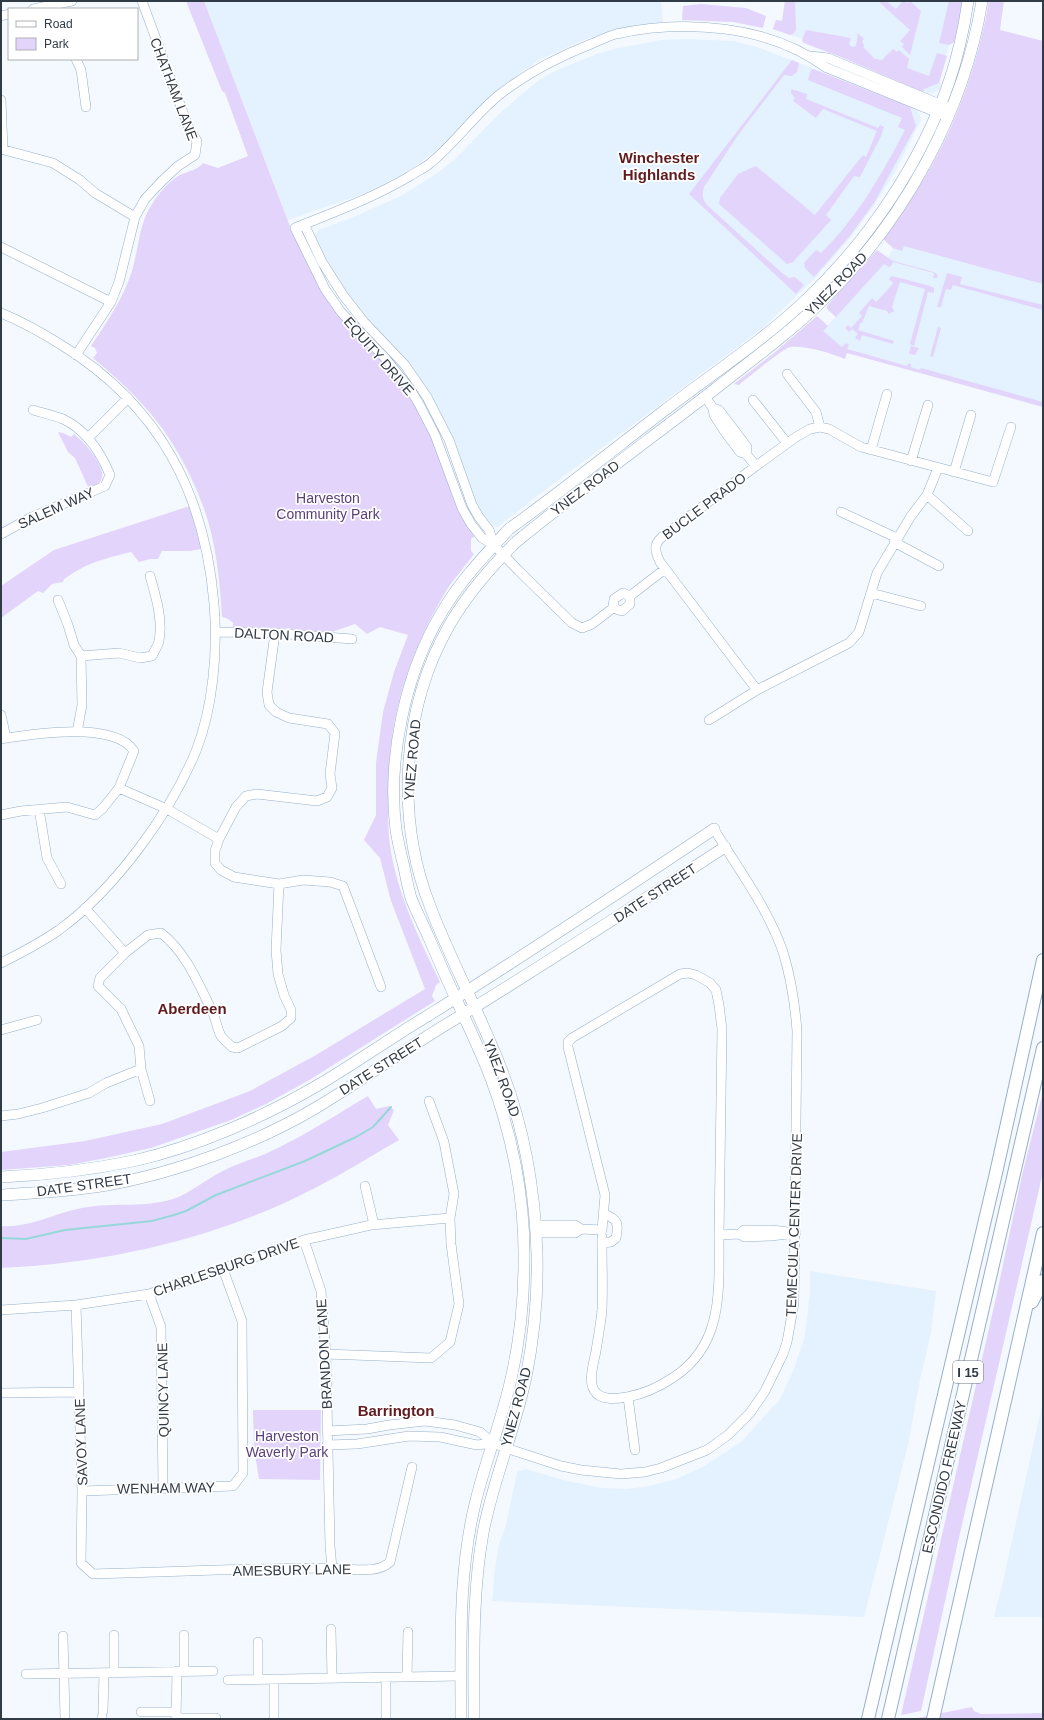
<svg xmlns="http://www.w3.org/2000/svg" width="1044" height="1720" viewBox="0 0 1044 1720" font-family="Helvetica,sans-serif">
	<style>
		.built { fill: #e4f1ff }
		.green { fill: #e3d4fb }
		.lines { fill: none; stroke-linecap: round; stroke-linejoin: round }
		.stream { stroke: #96d8da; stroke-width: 2 }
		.minor-casing { stroke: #97afca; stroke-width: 10 }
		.major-casing { stroke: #97afca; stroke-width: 12 }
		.highway-casing { stroke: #97afca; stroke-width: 14 }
		.minor { stroke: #fff; stroke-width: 9 }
		.major { stroke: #fff; stroke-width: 11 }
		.highway { stroke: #fff; stroke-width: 12 }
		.labels { text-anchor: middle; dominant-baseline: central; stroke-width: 3.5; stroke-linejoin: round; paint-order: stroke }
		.shield { fill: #fff; stroke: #6f767e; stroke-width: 1 }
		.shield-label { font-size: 13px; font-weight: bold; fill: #313b46 }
		.street-label { font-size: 14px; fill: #313b46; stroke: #fff }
		.park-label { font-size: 14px; fill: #5a4079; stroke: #fff }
		.neighbourhood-label { font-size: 15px; font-weight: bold; fill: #601b1f; stroke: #fff }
	</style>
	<rect width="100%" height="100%" fill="#f4f9ff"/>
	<path class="built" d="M204,1H661L663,23L638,26L609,32L584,40L541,59L517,75L494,95L452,138L413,168L383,185L352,198L288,220Z
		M785,1H963L954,42L949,45L946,55L947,56L939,82L941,83L940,88L936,92L928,94L841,57L806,44L802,41V39L773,29L776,20L782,21Z
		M687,39L734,41L760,48L910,106L917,110L920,115L921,120L895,172L875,204L850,238L816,277L763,328L537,496L503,523L497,527L492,526L487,524L480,515L448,431L367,319L340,287L314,239L315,234L318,230L349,219L401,196L436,174L454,160L499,114L522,94L539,80L557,70L597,54L614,49L661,40Z
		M901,241L1043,281V407L812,342L866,284L888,258L893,248Z
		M810,1271L936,1291L931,1333L920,1380L908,1445L864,1617L492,1601L495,1569L499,1544L506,1525L517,1472L526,1469L563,1480L601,1488L627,1489L649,1486L676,1479L703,1467L742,1441L780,1399L794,1369L805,1336L810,1291Z
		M1043,1401V1617H994L1002,1586Z"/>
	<path class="green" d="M186,1H204L293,234L317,282L400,382L414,403L433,441L456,506L463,519L475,536L471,539V551L474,554C465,567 453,579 445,593C406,658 388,721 388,797C388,816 388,834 391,852C399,898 420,940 440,982L436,985L432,996L435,1001L311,1079L266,1104L231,1120L151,1148L106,1158L69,1165L1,1170V1152L85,1141L162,1124L250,1091L316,1055L425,989L391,901L380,858L364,840L376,815V763L383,712L394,672L408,635L380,627L367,634L355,624L332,632H322L284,628L233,627V623C229,619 227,618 222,617C220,582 216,540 203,506C190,471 170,434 144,406C129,389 111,373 93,358L97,353L95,348L91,346C107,322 123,299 132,271C138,251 139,227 149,209C156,197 167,182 180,175C188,171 198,170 203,163L218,168L248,156L225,93L222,91Z
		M785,1H795L796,30L793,34L790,35L773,29L776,20L782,21Z
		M878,1H886L896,9L903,1L908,3L910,1L921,11L910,55L902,47L904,44L900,41L910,30Z
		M949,1H963L954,42L949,45L939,43Z
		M989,1H1004L1000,30L1043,41V284L904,246L902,251L893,248L884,240V237C901,213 918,190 932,165C960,114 979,58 989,1Z
		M701,4L746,8L766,16L763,28L733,22L682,20L683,6Z
		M806,30L851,38L849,44L852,47L856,46L858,33L864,39L862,41L864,46L863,47L875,59L882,60L893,49L897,52L899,50L909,59L907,68L929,76L937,53L947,56L939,83L924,89L923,92L841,57L804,43L802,40Z
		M792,60L799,63L797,72L792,76L784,75L738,135L704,187C702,195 702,200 708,206L782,273L789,278L795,277L804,285L796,294L689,194Z
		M813,69L910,107L916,126L874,203L849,237L814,277L805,268L804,263L816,250L821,253C857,218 882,174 905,130L898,127L902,118L808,80L811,70Z
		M791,89L807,94L806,99L878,128L880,125L884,127L881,136L860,177L854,176L826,215L831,220L793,262L787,264L719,204L720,198L738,174L756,166L815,215L863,155L866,157L877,131L823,109L816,118L793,101L795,98L791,93Z
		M877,250L893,261L934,272L938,275L937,278H933L934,273L893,262L891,266L889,267L884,264L836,317L827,309V306Z
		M947,273L962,277L960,284L1043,305V310L953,285L951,290L946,289L941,307H937Z
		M892,276L930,286L934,288V293L928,292L914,346L910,344L925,289L900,282L892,307L894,311L889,314L887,311L869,306L862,323H860L858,330L894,341L893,344L862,335L860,341L855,338L858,334L852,329L849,332L845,328L848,325L851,328L862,316L859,313L872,298L876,302L892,285L893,283L889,279Z
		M817,316L828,326L823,331L842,347L846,343L849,345L847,349L907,366L909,363L911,364V367L919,370L921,368L1043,402V407L847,353L845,359C831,353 805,345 790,347C784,348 746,379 739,385L734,384L774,353Z
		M938,327L941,328L933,357L930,356Z
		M911,346L919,348L915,355L909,354Z
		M58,432L63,433L71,437L74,434C83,441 108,467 101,480C99,485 93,486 89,489L75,458L68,452Z
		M190,506L201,549L190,551H162L158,559H150L139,562L131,552C103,559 89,562 64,579L63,582L52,584L43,593L38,591L1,618V586L54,550Z
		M1043,1092V1172L958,1542L921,1711L901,1715L997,1293L1022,1175Z
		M368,1096L376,1109L389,1106L394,1110L388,1125L399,1140C371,1156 344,1173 315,1188C219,1238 109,1263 1,1268V1226C28,1228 51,1215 77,1209C110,1201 139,1209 173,1199C191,1193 206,1179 223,1171C236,1164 251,1160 265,1154C301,1138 334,1116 368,1096Z
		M253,1410H321L320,1480L259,1479L254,1449Z
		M972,1707L974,1711L981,1714L1043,1713V1719H912Z"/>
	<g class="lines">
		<path class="stream" d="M1,1238L26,1239L65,1230L152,1221L174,1215L186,1211L216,1195L305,1161L356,1137L373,1127L391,1107"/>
		<defs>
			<path id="minor" d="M33,9L72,1
				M1,16L9,14
				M811,56L828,58L947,107
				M76,59L81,70L86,107
				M1,100L3,149
				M1,149L53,163L80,180L95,193L135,217
				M304,224L322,262L343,295L364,322L405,365L427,397L449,440L472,505L479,517L489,530L494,545
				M1,247L111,302
				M1,313C23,322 44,334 63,346C159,406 205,493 214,604C218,650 213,708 196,751C170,814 114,890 59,930C40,943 21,953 1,963
				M76,355L111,302L119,282L135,217L145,199L161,182L178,166L195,155L197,141L188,126L142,1
				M787,374L816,412L820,427
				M705,397L713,408L719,410L732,427L747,447L746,454
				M753,400L787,443
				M713,408L714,415L725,432L740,452L746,454L756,466L796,437L810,429L820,427L829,429L861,447L993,482L1011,427
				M88,438L128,398
				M871,450L887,394
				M911,461L928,405
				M756,466L662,537C653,545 655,551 660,562L757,690
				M954,472L971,415
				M927,495L968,531
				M841,512L897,538
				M1,534L32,517L105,486L110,475C101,453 86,430 63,419C53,415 43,413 33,410
				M894,542L939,566
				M665,569L630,596L623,593L614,599L613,608L592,624L582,628L572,623L518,570L494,545L482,538L471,524L462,508L435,435L419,404L410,389L385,358L341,312L325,289L295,228C334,212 373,198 410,176C416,172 422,169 428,165C454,145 473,116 499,95C527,73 558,57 591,44C599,41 608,36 616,34C683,19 769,25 825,67L943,115
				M871,593L921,606
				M58,600L68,625L74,645L81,656L82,705L77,732
				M613,608L622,611L630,604V596
				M216,632L275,633L352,639
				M275,633L267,692L269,705L276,712L289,718L328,724L335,733L330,774L332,788L327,797L317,801L257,794L246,796L236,807L219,839L215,851V863L221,870L234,877L279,884L303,880L330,882L343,886L381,987
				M81,656L119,653L140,658L152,656C154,651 158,646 159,641C163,620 156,597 150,576
				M1,715L6,738
				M709,720L757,690L849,643L859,632L877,573L911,516L927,495L938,468
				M1,739C33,734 114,721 134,751L119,788L103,808L95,815L67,807L21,811L1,815
				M119,788L167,809L219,839
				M39,809L47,858L61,884
				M85,908L125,953
				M1,1030L37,1020
				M150,1101L141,1069L139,1046L121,1009L98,986L100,978L125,953L148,935L161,933C186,952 199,985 213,1013C216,1020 217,1029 221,1036C224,1040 228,1043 232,1047L238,1048L282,1026L291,1018V1010L284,995L278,974L276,950L279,884
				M1,1116L18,1114L42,1108L89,1093L106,1083L141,1069
				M365,1186L374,1225
				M535,1225H575L581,1229L602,1230L605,1195L568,1047V1042L572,1038L680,974L688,973L696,975L710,983L716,990L719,1005L722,1029L719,1235L740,1234L744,1237L771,1236L796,1233L772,1230H744L740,1234
				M536,1233H575L581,1229
				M602,1237V1243L611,1242L616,1238C619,1224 618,1219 604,1214
				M304,1240L321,1291L326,1354L330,1546L332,1568
				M602,1243C602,1265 603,1287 602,1309C601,1323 598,1337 596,1351C594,1362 588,1380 594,1390C600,1401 616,1399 627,1397C645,1394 659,1387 674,1377C724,1344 719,1289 719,1235
				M149,1294L161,1327L163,1488
				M76,1305L82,1491L81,1563L93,1574C172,1572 252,1568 331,1568C350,1568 376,1575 390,1562L412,1467
				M1,1310L76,1305L149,1294L304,1240L371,1225L450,1218
				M326,1354L431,1358L450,1342L459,1304L451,1244L450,1218L454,1194L444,1142L429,1101
				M1,1393L79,1392
				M628,1397L635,1450
				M327,1431L367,1429L389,1425L425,1421L455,1425L480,1432L493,1443L506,1448L561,1466L581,1470L621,1474L645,1472L661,1468L707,1450L728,1435L750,1413L765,1391L783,1354L787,1342L794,1303L797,1031C795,1004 791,978 783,952C768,908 738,869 714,829
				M327,1445L357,1444L409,1436L440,1437L477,1445L493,1443
				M82,1491L233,1486L243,1473L242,1321L223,1269
				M331,1629L332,1678
				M184,1635V1671
				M63,1636L65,1719
				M258,1642V1679
				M114,1673V1635
				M26,1674L213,1671
				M407,1677L408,1632
				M386,1678V1719
				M274,1679V1719
				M228,1680L461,1676
				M103,1711L104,1673
				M141,1712H176
				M176,1718H216
				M102,1719V1717
				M176,1719L177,1671"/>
			<path id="major" d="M1,1177C45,1175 90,1170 133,1161C196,1147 264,1117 320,1084C357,1062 392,1037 429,1015C525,955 620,892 714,829
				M1,1195C36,1193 72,1191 107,1185C176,1173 254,1144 314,1109C361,1081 405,1049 452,1021C544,965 634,906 725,847
				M461,1719C461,1646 458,1571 476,1500C486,1459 502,1420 511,1379C520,1340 524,1300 524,1261C525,1199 512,1133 490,1076C480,1050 468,1026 457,1001C447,980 438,959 429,938C423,924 416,911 411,898C408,888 406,877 404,867C401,855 398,842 396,830C387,759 405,673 442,612C460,581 485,555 509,529C562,491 613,450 665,410C712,374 764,340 807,299C869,240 921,163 949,82C958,56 964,28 968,1
				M474,1719C474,1657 472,1595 483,1533C493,1480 515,1430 526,1377C534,1337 538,1295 537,1254C535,1191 525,1130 502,1071C481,1015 451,962 430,906C395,817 402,707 450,624C468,593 491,567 516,542C581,489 649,440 715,389C753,359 792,331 826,297C905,218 964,112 982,1"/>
			<path id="highway" d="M1032,1302L1043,1281
				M868,1719L996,1173L1043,960
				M888,1719L1043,1048
				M933,1719L1043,1233"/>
		</defs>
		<use href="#minor" class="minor-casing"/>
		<use href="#major" class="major-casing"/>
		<use href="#highway" class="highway-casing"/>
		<use href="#minor" class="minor"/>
		<use href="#major" class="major"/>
		<use href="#highway" class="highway"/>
	</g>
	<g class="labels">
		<rect class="shield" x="953" y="1361" width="30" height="22" rx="3"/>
		<g class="shield-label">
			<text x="968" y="1372">I 15</text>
		</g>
		<g class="street-label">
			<text transform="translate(174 89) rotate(69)">CHATHAM LANE</text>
			<text transform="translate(836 284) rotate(-46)">YNEZ ROAD</text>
			<text transform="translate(379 356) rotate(49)">EQUITY DRIVE</text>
			<text transform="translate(585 488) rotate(-37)">YNEZ ROAD</text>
			<text transform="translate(704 506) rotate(-37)">BUCLE PRADO</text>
			<text transform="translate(56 508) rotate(-24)">SALEM WAY</text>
			<text transform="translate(284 635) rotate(3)">DALTON ROAD</text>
			<text transform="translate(412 760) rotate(-85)">YNEZ ROAD</text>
			<text transform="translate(655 893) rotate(-33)">DATE STREET</text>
			<text transform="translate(381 1066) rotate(-32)">DATE STREET</text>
			<text transform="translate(502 1078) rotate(70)">YNEZ ROAD</text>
			<text transform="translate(84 1185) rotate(-8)">DATE STREET</text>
			<text transform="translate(794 1225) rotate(-88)">TEMECULA CENTER DRIVE</text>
			<text transform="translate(226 1267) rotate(-19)">CHARLESBURG DRIVE</text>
			<text transform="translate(324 1354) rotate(-93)">BRANDON LANE</text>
			<text transform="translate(163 1390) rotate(-91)">QUINCY LANE</text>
			<text transform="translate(516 1407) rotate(-75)">YNEZ ROAD</text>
			<text transform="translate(81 1442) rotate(-92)">SAVOY LANE</text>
			<text transform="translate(944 1477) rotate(-77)">ESCONDIDO FREEWAY</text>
			<text transform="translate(166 1488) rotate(-1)">WENHAM WAY</text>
			<text transform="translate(292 1570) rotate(-1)">AMESBURY LANE</text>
		</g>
		<g class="park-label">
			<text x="328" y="498">Harveston<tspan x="328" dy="16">Community Park</tspan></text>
			<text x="287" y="1436">Harveston<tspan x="287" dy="16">Waverly Park</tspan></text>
		</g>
		<g class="neighbourhood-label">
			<text x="659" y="157">Winchester<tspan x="659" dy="17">Highlands</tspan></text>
			<text x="192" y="1008">Aberdeen</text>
			<text x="396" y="1410">Barrington</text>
		</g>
	</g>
	<rect width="1044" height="1720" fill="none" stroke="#313b46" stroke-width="4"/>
	<rect x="8" y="8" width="130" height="52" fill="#ffffff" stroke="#adb1b5"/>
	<rect x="16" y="21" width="20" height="6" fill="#ffffff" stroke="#adb1b5"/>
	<text x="44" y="28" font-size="12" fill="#313b46">Road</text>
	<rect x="16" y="38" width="20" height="12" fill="#e3d4fb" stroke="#adb1b5"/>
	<text x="44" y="48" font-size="12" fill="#313b46">Park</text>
</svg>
